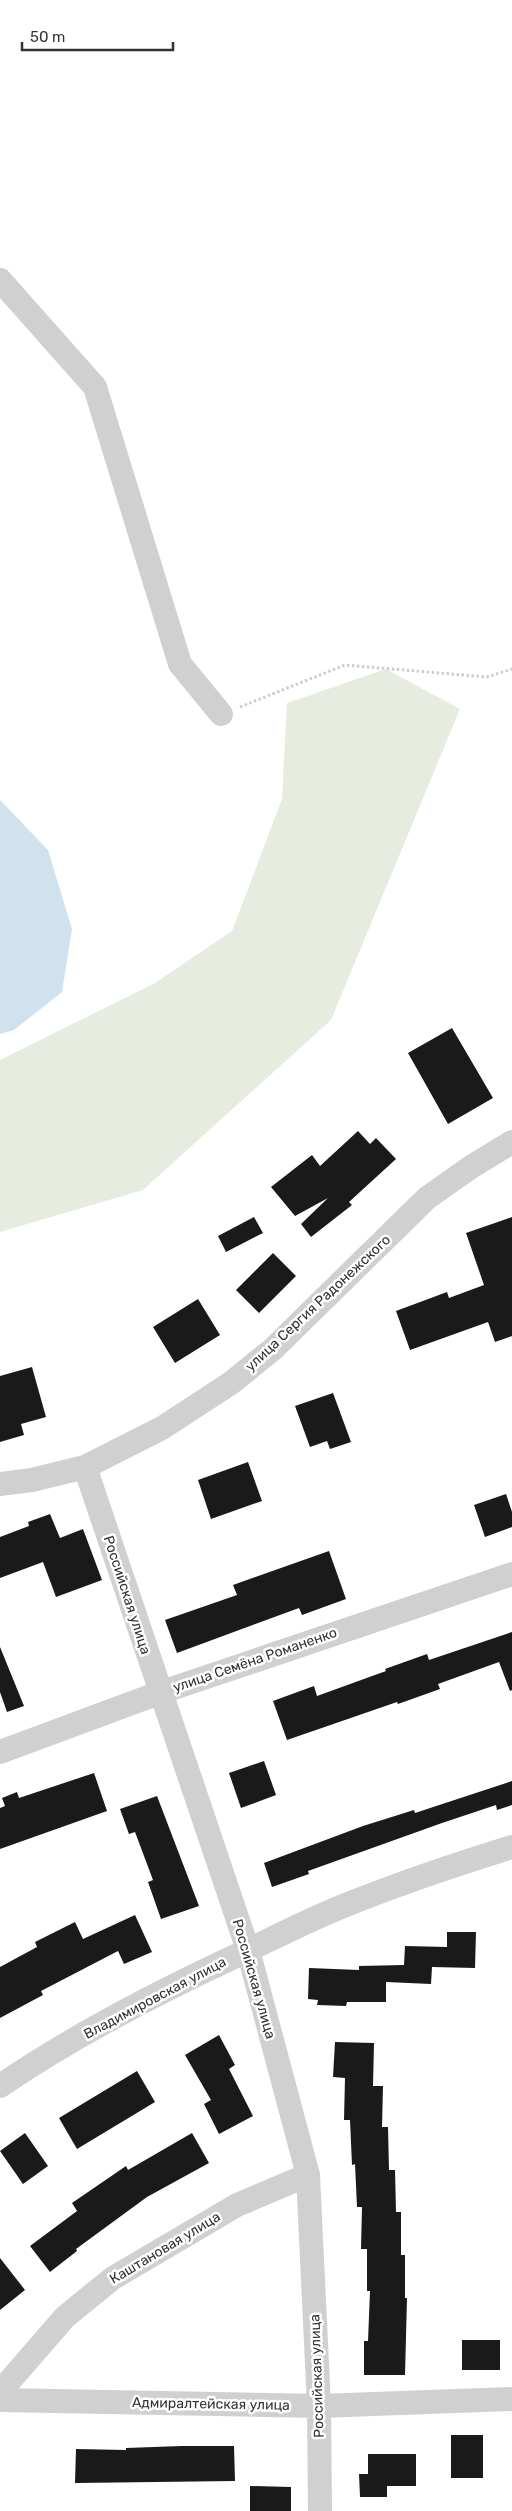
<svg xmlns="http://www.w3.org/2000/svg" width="512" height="2511" viewBox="0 0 512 2511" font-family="Rubik,sans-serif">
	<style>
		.green { fill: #e6ecdf }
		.water { fill: #cfe2ee }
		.building { fill: #1a1a1a }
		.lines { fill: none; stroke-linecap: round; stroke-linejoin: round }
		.path { stroke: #cdcdcd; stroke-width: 3; stroke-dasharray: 2.5 2.5; stroke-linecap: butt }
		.minor { stroke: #d0d0d0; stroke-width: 24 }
		.labels { text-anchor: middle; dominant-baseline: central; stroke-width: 5; stroke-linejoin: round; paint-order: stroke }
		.street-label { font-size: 14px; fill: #333; stroke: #fff }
	</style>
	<rect width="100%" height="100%" fill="#fff"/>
	<path class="green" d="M386,669L460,709L331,1020L143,1190L0,1232V1060L155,983L232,931L282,799L287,703Z"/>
	<path class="water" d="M0,800L48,850L72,929L62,992L14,1030L0,1034Z"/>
	<path class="building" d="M452,1028L493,1098L448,1124L408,1053Z
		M358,1131L370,1144L376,1138L396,1159L349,1202L352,1205L311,1237L301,1224L328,1198L295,1216L271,1187L312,1155L320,1166Z
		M254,1217L263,1233L226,1252L218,1236Z
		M512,1217V1336L495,1342L488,1322L410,1350L396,1311L447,1292L449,1298L484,1285L466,1233Z
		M273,1253L296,1276L259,1313L236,1290Z
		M198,1299L220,1335L175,1363L153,1327Z
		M32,1367L46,1417L21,1424L24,1435L0,1442V1376Z
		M333,1393L351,1442L330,1449L327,1441L310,1447L295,1406Z
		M248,1462L262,1501L211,1519L198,1480Z
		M506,1494L512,1512V1527L485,1537L474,1505Z
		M50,1514L60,1538L83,1529L102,1580L56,1597L43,1562L0,1578V1537L29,1526L28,1522Z
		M329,1551L346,1599L302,1615L299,1608L177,1653L165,1620L237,1595L233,1585Z
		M512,1632V1690L510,1691L499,1662L438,1684L440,1689L398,1704L397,1702L287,1740L273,1701L314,1686L317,1696L386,1671L385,1669L427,1654L429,1660Z
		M0,1647L24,1706L7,1712L0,1692Z
		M264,1761L276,1795L241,1808L229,1773Z
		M94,1773L107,1811L0,1849V1808L5,1806L2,1798L17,1792L19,1798Z
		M512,1781V1805L497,1810L496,1805L442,1823L308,1871L309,1874L272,1887L264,1863L363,1826L414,1810L415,1813Z
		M157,1796L199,1906L161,1919L148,1882L153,1880L135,1832L129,1834L120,1809Z
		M135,1915L152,1952L124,1964L118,1951L41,1991L43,1995L0,2018V1967L37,1947L35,1942L75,1922L83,1939Z
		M447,1932H476L475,1968L432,1967L431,1984L386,1982V2002H347L346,2006L317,2005L318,2000L308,1999L309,1968L359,1970V1966L404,1965L405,1946L447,1947Z
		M219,2035L235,2065L229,2069L253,2116L219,2134L204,2104L211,2100L185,2055Z
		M335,2042L374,2043L373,2086H383L382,2127H388L389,2170H395L396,2212H401V2255H405V2298H407L405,2375H364V2341H368L370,2291H367V2249H361L362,2207H357L355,2164L352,2165L350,2120H344L345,2078L333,2077Z
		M137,2071L155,2102L77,2149L59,2118Z
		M25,2133L48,2166L23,2184L0,2151Z
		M192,2133L209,2163L147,2197L76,2249L77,2251L50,2272L30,2246L77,2211L72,2203L126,2166L128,2170Z
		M0,2258L25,2290L0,2310Z
		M462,2340H500V2370H462Z
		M451,2435H483V2478H451Z
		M182,2446H234L235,2481L75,2483L76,2449L126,2450V2448Z
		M368,2454H416V2486H387V2497H360L359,2474H368Z
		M250,2486L291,2487V2511H250Z"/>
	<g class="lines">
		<path class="path" d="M240,707L345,665L487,677L512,669"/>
		<path class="minor" d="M0,280L95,387L180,664L221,714
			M85,1467L248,1950L308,2175L319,2406L320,2511
			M0,1484L32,1480L85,1467L162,1428L231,1383L273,1349L427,1198L471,1167L512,1142
			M0,1752L159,1693L512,1574
			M0,2086C75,2035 156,1993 238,1955C272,1939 306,1921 341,1907C397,1884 454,1865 512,1847
			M0,2392L65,2317L113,2278L237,2205L308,2175
			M0,2400L319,2406L512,2399"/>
	</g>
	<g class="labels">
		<g class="street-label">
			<text transform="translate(318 1303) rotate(-43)">улица Сергия Радонежского</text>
			<text transform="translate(127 1595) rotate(72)">Российская улица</text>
			<text transform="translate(255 1660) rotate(-19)">улица Семёна Романенко</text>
			<text transform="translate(254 1979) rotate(74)">Российская улица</text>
			<text transform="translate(155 1998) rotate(-28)">Владимировская улица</text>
			<text transform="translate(165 2248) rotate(-31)">Каштановая улица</text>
			<text transform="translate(317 2376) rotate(-92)">Российская улица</text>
			<text transform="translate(211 2404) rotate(1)">Адмиралтейская улица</text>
		</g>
	</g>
	<path d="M22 42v8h151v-8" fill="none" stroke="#333333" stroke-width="2.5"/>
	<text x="30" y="42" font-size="15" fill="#333333" stroke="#ffffff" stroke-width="4" paint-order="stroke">50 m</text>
</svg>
